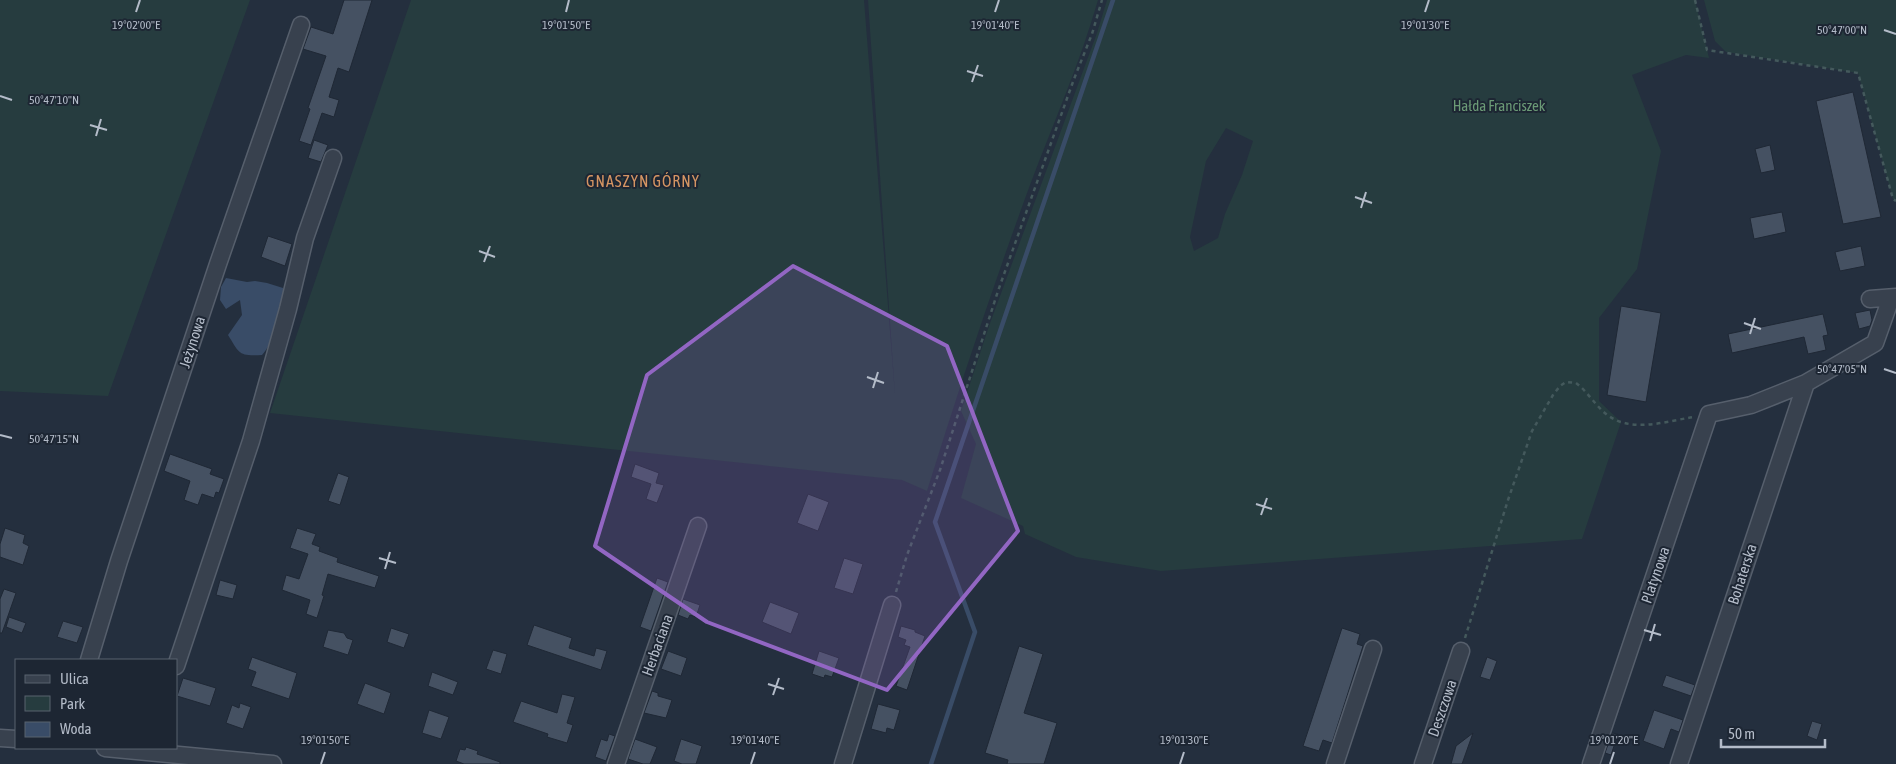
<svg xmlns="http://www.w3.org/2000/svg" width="1896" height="764" viewBox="0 0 1896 764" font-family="'Asap Condensed',sans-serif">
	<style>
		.green { fill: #263c3f; fill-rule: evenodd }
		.water { fill: #394c67 }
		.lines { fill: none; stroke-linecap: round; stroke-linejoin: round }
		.stream { stroke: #394c67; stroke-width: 4.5 }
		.building { fill: #455162; stroke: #1f2835 }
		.minor-casing { stroke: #565f6c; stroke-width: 19 }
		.path { stroke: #44595c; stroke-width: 2.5; stroke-dasharray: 4 4; stroke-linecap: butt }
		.minor { stroke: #38414e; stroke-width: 16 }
		.marked { fill: #9266c3; fill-opacity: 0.2; stroke: #9266c3; stroke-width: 4; stroke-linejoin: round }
		.ticks { fill: none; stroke: #b4bcc9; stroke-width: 2 }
		.labels { text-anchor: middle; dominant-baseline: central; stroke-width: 4; stroke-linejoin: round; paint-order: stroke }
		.park-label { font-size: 15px; fill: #6b9a76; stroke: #1d2633 }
		.street-label { font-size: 15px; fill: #b4bcc9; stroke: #1d2633 }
		.neighbourhood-label { font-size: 16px; letter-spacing: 1px; fill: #d59563; stroke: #1d2633 }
		.ticks-label { font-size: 12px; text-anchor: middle; fill: #b4bcc9; stroke: #1d2633; stroke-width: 4; stroke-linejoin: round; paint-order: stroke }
	</style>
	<rect width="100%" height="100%" fill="#242f3e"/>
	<path class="green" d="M0,0H250L108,396L0,391Z
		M411,0H864L895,395L868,0H1098C1080,63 1053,124 1030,185C993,286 959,388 927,491L902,480L270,413Z
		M1107,0H1695L1709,58L1686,55L1632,75L1661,151L1637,269L1599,318V401L1621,422L1582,539L1161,571L1076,557L1025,534L1023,526L961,498L976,444L961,411L989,326L1097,33ZM1226,128L1253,141L1242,175L1225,214L1218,238L1194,251L1190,237L1206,161Z
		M1704,0H1896V201L1893,199L1858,73L1726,52L1715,41Z"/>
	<path class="water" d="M226,278L247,282L255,281L267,283L283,288C285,307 275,341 262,355C238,356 240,354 228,335L242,315L240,300L226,309L220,300L221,287Z"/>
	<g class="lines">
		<path class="stream" d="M931,764L975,632L935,522L1113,0"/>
	</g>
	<path class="building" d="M344,0H372L349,72L338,68L329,97L339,100L334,117L322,113L311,145L299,141L310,109L308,108L326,56L303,49L311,27L333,34Z
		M1853,92L1881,217L1843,224L1816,101Z
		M314,140L328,145L321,162L308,158Z
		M1770,145L1775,170L1761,173L1755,149Z
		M1782,212L1786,232L1754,239L1750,218Z
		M268,236L292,244L285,266L261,257Z
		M1861,246L1865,266L1840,271L1835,252Z
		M1621,306L1661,313L1646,402L1607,395Z
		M1870,310L1872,320L1870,326L1859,329L1855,313Z
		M1823,314L1828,335L1823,336L1826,350L1808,354L1804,337L1732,353L1728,334Z
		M170,454L212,469L210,474L224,479L219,493L216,492L214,498L202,494L198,505L184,500L190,481L164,471Z
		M635,464L659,473L656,483L664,485L657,503L646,499L651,484L631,477Z
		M338,473L349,477L340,505L328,501Z
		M808,494L829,502L818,531L797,523Z
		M5,528L25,535L23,543L29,546L23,565L0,557V544Z
		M297,528L316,534L312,544L320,547L319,551L338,558L337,562L379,576L375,588L328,574L322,595L324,596L317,618L306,614L310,600L282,590L286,575L299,579L308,554L290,548Z
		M844,558L863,564L853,594L834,588Z
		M657,578L668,582L651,631L640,627Z
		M220,580L237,585L233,599L216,595Z
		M4,589L16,593L2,633H0V599Z
		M683,599L700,605L696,617L690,615L688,619L678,615Z
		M770,602L799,613L791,634L762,622Z
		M9,617L26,623L22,633L6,627Z
		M63,621L83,627L77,643L57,637Z
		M534,625L572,638L569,648L594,656L596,648L607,651L601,670L527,645Z
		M901,626L915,630V632L925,636L907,690L896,686L910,647L904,645L906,640L898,637Z
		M391,628L409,634L404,648L387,642Z
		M1342,628L1360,634L1357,644L1363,646L1332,743L1323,740L1319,751L1303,746Z
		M328,630L344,633L347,638L353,640L348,655L323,647Z
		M1019,646L1043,654L1024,713L1057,723L1044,764H1007L1008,760L985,753Z
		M493,650L507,654L501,674L486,669Z
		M668,651L687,658L681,676L661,669Z
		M819,651L839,658L832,677L825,675L824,678L812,674Z
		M252,657L297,673L289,699L251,686L256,672L248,669Z
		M1487,657L1497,661L1490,680L1480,677Z
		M432,672L458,682L453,695L428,686Z
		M1666,675L1695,685L1691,696L1662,686Z
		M183,678L216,688L210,706L177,696Z
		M365,683L391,693L384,714L357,704Z
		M652,691L658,693V696L672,700L666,718L644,713Z
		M562,694L575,697L567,723L573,725L567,743L547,737L548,734L513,722L521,701L557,713Z
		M240,703L251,707L243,729L226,723L232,705L239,708Z
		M878,704L900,710L894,730L887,728L886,733L871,729Z
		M429,710L449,717L441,739L422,733Z
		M1654,710L1683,720L1679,732L1671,729L1664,749L1643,741Z
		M1812,721L1822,724L1817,740L1807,736Z
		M1473,733L1462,764H1451L1456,746Z
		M1612,733L1618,734L1611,755L1605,753Z
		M609,734L615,736L606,761L595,757L601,739L607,741Z
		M635,739L657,747L650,764H643L628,759Z
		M681,739L702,746L696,764H682L674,761Z
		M466,747L478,751L477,754L500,762V764H464L456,761L460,749L465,750Z"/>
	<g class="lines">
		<defs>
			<path id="minor" d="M1870,299L1896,297
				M89,660L119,561L218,264L301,25
				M176,666L251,441L288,309L305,238L333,158
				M0,738L16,739
				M105,748L273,764
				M616,764L698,526
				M843,764L892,605
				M1335,764L1373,649
				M1423,764L1461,651
				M1591,764L1709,414L1751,405L1806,383L1875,343L1891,298
				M1679,764L1806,383"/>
		</defs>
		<use href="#minor" class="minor-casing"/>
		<path class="path" d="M1695,0L1707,50L1858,73L1893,199L1896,201
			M896,592L907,555L940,470L998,291L1074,79L1092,34L1102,0
			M1465,638L1508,500L1532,431L1553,395L1560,386L1566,382L1576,383C1587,391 1595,405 1606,414C1631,434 1666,421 1694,417"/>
		<use href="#minor" class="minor"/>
	</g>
	<path class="marked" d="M793,266L947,346L1018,531L887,690L707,622L595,546L647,375Z"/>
	<path class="ticks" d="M136,12L140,0M566,12L569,0M995,12L999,0M1425,12L1429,0M1884,30L1896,34M967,71L983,76M972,82L978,65M0,96L12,100M90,125L107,130M96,136L101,119M1355,197L1372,203M1361,208L1366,192M479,251L495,257M484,262L490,246M1744,323L1761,329M1750,334L1755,318M1884,369L1896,373M867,377L884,383M873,388L878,372M0,435L12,438M1256,504L1272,509M1261,515L1267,498M379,558L396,563M385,569L390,552M1644,630L1661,635M1650,641L1655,624M768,684L784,689M773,695L779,678M321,764L325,752M751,764L755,752M1180,764L1184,752M1610,764L1614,752"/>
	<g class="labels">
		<g class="park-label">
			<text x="1499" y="105">Hałda Franciszek</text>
		</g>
		<g class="street-label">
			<text transform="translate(192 342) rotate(-72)">Jeżynowa</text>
			<text transform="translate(1742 574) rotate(-72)">Bohaterska</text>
			<text transform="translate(1655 575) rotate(-71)">Platynowa</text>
			<text transform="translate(657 645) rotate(-70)">Herbaciana</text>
			<text transform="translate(1442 708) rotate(-71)">Deszczowa</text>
		</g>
		<g class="neighbourhood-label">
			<text x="643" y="181">GNASZYN GÓRNY</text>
		</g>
	</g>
	<g class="ticks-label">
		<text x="136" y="29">19°02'00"E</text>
		<text x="566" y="29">19°01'50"E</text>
		<text x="995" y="29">19°01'40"E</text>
		<text x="1425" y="29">19°01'30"E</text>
		<text x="1842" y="34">50°47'00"N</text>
		<text x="54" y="104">50°47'10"N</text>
		<text x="1842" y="373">50°47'05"N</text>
		<text x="54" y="443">50°47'15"N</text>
		<text x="325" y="744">19°01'50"E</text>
		<text x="755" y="744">19°01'40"E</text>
		<text x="1184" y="744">19°01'30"E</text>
		<text x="1614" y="744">19°01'20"E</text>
	</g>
	<rect x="15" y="659" width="162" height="90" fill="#1d2633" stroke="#59626f"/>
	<rect x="25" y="675" width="25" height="8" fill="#38414e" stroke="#59626f"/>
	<text x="60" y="684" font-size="15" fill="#b4bcc9">Ulica</text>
	<rect x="25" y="696" width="25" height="15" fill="#263c3f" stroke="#59626f"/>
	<text x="60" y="709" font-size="15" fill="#b4bcc9">Park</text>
	<rect x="25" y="722" width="25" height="15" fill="#394c67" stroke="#59626f"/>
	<text x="60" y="734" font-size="15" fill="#b4bcc9">Woda</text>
	<path d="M1721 739v8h104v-8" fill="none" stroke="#b4bcc9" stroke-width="2.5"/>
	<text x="1728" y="739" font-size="15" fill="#b4bcc9" stroke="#1d2633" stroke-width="4" paint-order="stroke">50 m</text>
</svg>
